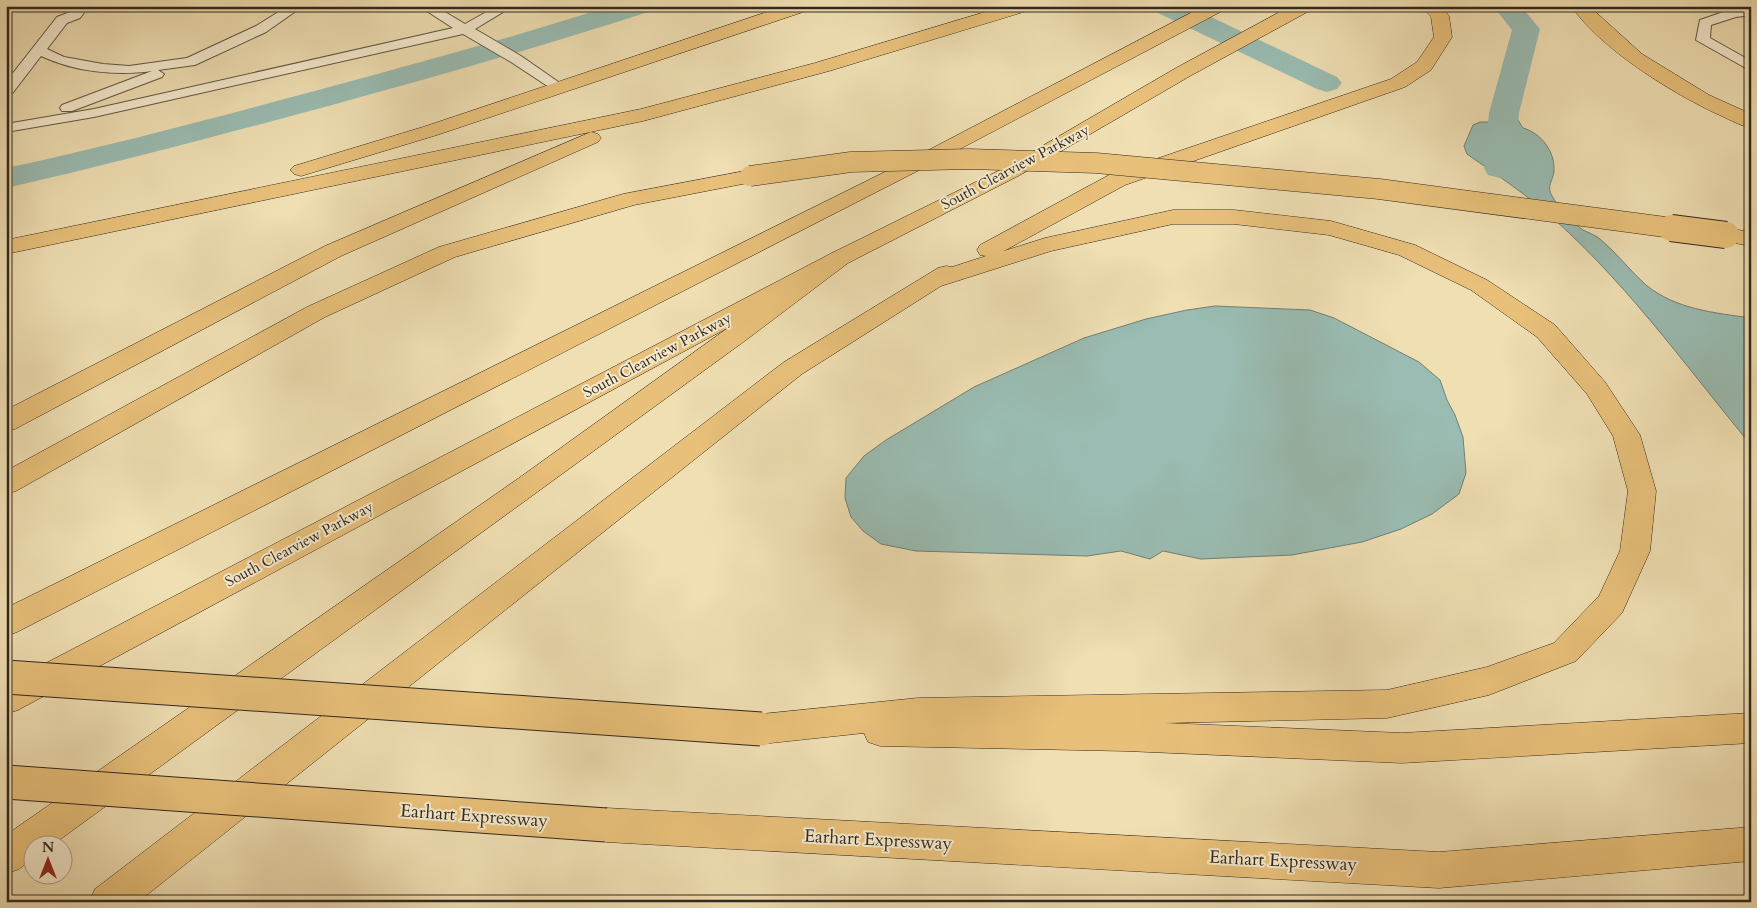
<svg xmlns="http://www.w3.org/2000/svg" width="1757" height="908" viewBox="0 0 1757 908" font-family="Cardo,serif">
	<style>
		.water { fill: #9abcb2; stroke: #708176 }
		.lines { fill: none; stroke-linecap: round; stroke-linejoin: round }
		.canal { fill: #9abcb2; fill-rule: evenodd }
		.service-casing { stroke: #615642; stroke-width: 2 }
		.trunk-casing { stroke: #32281d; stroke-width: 1 }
		.motorway-casing { stroke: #32281d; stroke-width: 1 }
		.service { fill: #f5eace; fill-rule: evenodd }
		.trunk { fill: #e8c07a; fill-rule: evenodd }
		.motorway { fill: #e8c07a; fill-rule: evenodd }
		.motorway-bridge-far2-casing { stroke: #32281d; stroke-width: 21; stroke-linecap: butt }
		.motorway-bridge-far1-casing { stroke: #32281d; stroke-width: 28; stroke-linecap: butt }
		.motorway-bridge-casing { stroke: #32281d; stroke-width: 35; stroke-linecap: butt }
		.motorway-bridge-far2 { stroke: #e8c07a; stroke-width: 20 }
		.motorway-bridge-far1 { stroke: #e8c07a; stroke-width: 26 }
		.motorway-bridge { stroke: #e8c07a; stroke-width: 33 }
		.labels { text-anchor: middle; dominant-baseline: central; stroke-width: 4; stroke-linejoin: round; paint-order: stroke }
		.street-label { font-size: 15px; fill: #32281d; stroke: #f5eace }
		.near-street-label { font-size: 18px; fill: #32281d; stroke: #f5eace }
	</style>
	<rect width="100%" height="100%" fill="#efdfb3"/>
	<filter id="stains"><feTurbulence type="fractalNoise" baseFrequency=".004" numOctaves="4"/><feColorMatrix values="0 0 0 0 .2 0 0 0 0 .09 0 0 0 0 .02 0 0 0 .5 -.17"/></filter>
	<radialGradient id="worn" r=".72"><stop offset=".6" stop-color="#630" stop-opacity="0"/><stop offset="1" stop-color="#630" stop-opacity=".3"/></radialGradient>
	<path class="water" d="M1495,109L1514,114L1523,128C1541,133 1555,151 1554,171C1553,181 1546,186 1552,196C1558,207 1573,223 1583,230C1589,233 1595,235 1600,239C1617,253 1630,271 1646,285C1675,309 1715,313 1751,318V445C1684,364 1621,275 1540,207C1517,188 1491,171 1467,154L1464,146L1473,125L1480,122H1490Z
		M1215,306L1310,310L1334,318L1419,362L1440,380L1447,400L1455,415L1463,437L1466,473L1459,494L1432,514L1401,529L1362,542L1292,555L1201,559L1163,551L1150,559L1121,551L1087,556L916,551L881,544L863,531L851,517L845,498L846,478L864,456L886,440L974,387L1084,338L1146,319L1187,310Z"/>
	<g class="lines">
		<path class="canal" d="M610,6H651L648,12C543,46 438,76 332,105C224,134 116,163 6,188V168C109,146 210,119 311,92C411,65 512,38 610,6Z
			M1153,6H1188L1337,77L1342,83L1337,89L1327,92L1317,89L1156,12Z
			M1493,6H1521L1540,29L1519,113L1516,168L1512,175L1500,178L1488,175L1484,168L1489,113L1512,30Z"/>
		<defs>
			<path id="service" d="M76,6H89L80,18L67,23L47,49L64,57L103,64L129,66L187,58L256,26L288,6H303L266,32L195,65L158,70L164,74L162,77L72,111H62L60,108L62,105L152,71C116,76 75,72 41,56L11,95L6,96V82L57,17L70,12Z
				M419,6H435L465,24L497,6H513L475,29L521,56L567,88L560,92L555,91L511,62L463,34L94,117L6,132V124L94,109L453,28Z
				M1751,7V15L1736,17L1711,25L1710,38L1751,61V71L1696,40L1700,20L1729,10Z"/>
			<path id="trunk" d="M1204,6H1227L1224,10L937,161L17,632L6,636V608L923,153Z
				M1291,6H1314L1311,10L1190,76L1020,175L848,263L18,710L6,714V684L832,253L1006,167L1176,68Z"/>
			<path id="motorway" d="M785,6H812L809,10L437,135L301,176L294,174L290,170L294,166L423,127Z
				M1005,6H1033L1030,10L829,71L643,121L6,254V240L641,109L815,63Z
				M1422,6H1441L1449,16L1452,37L1431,70L1405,87L1125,185L1004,251L1045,238L1173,210H1234L1331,221L1415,245L1487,280L1555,325L1605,382L1640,435L1656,491L1650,551L1622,613L1576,661L1489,695L1387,718L1165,723L1402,733L1751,713V743L1402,763L1126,751L880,746L868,742L864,733L761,744L749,739L744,729L749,719L761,714L918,698L1387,690L1487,667L1554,643L1599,596L1620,551L1628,491L1613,436L1587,394L1537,337L1471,290L1399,255L1329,235L1234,224H1173L1051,251L941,286L802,374L138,902H89L95,889L784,362L938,268L946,266L952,267L986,256L980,255L977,250L980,245L1109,175L1391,79L1417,62L1434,37L1431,17Z
				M1571,6H1589L1642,54L1709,95L1751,114V128C1738,125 1727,118 1715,113C1669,91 1601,49 1571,6Z
				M591,132L598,134L601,138L598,142L341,256L15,429L6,431V410L325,246Z
				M750,170L758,171L761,176L758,181L634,205L455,257L325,317L16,491L6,494V471L307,307L439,247L623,194Z
				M1726,228L1751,232V246L1718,240L1715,235L1718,230Z
				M840,251L848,253L852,258L848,263L746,340L51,846H32V859L19,869L6,874V835L519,478L832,253Z
				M606,808L1439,852L1751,827V861L1439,888L606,842L593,837L588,825L593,813Z"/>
		</defs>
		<use href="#service" class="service-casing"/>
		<use href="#trunk" class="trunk-casing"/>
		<use href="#motorway" class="motorway-casing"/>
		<use href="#service" class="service"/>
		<use href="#trunk" class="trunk"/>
		<use href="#motorway" class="motorway"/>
		<defs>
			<path id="motorway-bridge-far2" d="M750,176L851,162L969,159L1096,163L1379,189L1680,229"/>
			<path id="motorway-bridge-far1" d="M1671,228L1726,235"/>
			<path id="motorway-bridge" d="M6,677L761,729
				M6,782L606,825"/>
		</defs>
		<use href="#motorway-bridge-far2" class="motorway-bridge-far2-casing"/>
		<use href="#motorway-bridge-far1" class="motorway-bridge-far1-casing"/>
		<use href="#motorway-bridge" class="motorway-bridge-casing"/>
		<use href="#motorway-bridge-far2" class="motorway-bridge-far2"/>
		<use href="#motorway-bridge-far1" class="motorway-bridge-far1"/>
		<use href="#motorway-bridge" class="motorway-bridge"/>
	</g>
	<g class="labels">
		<g class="street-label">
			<text transform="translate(1015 167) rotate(-28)">South Clearview Parkway</text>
			<text transform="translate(657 355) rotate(-28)">South Clearview Parkway</text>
			<text transform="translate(299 544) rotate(-28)">South Clearview Parkway</text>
		</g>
		<g class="near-street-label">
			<text transform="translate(474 816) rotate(4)">Earhart Expressway</text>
			<text transform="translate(878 840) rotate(3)">Earhart Expressway</text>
			<text transform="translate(1283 861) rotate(3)">Earhart Expressway</text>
		</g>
	</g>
	<rect width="1757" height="908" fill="none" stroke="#efdfb3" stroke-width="25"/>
	<rect x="8" y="8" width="1742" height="893" fill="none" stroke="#32281d" stroke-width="2.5"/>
	<rect x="12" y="12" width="1732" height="883" fill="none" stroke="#32281d"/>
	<g transform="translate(48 860)"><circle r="24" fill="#f5eace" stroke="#a79c87"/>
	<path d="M0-4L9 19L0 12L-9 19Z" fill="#8f2418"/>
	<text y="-8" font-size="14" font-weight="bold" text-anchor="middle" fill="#32281d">N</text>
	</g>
	<rect width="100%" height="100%" filter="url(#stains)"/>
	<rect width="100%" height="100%" fill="url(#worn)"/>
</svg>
